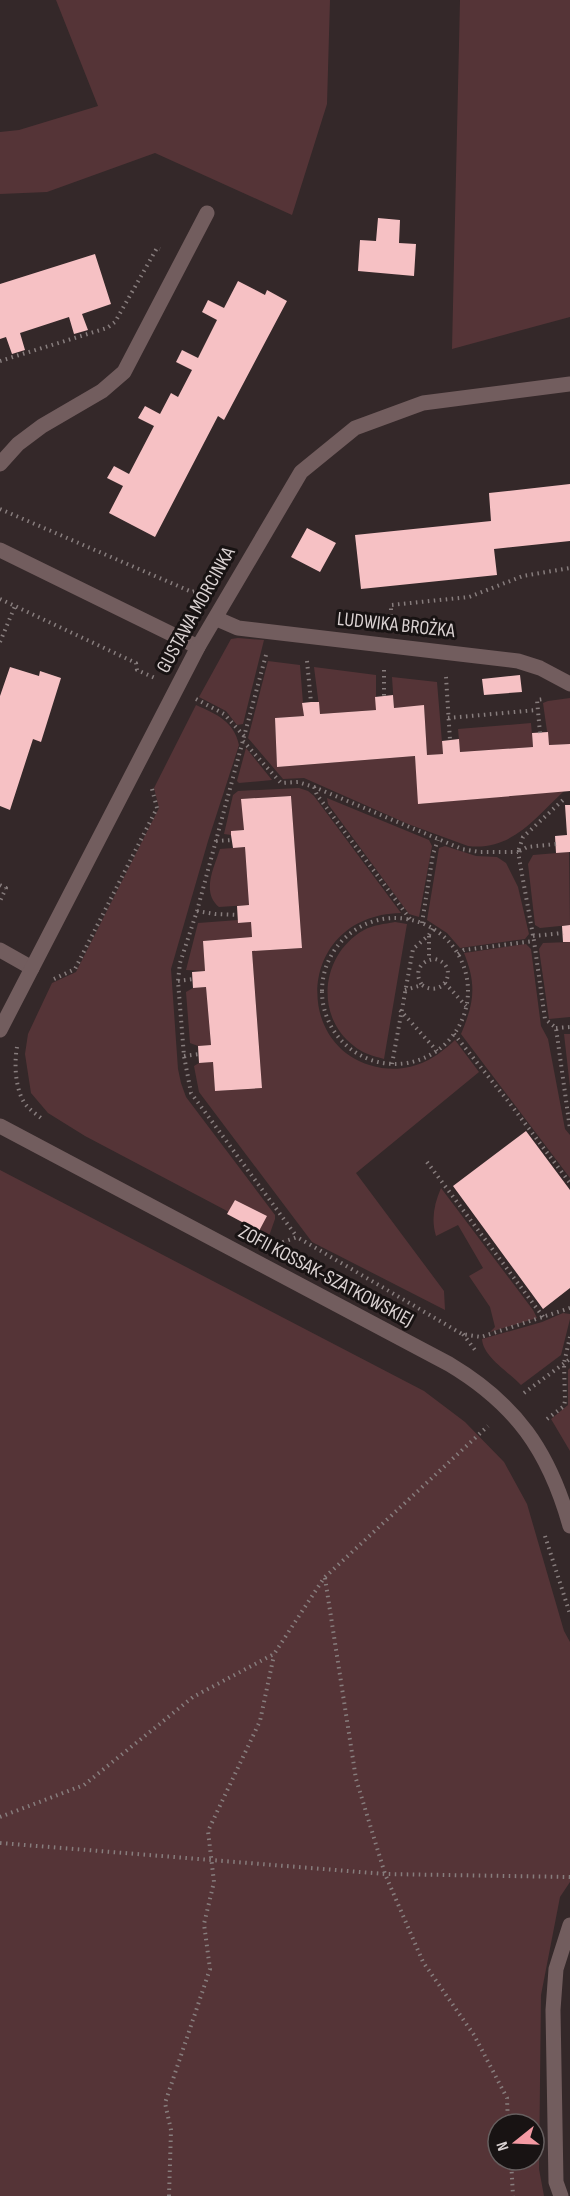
<svg xmlns="http://www.w3.org/2000/svg" width="570" height="2196" viewBox="0 0 570 2196" font-family="'Sofia Sans Condensed',sans-serif">
	<style>
		.green { fill: #553437; fill-rule: evenodd }
		.building { fill: #f6c1c4 }
		.lines { fill: none; stroke-linecap: round; stroke-linejoin: round }
		.path { stroke: #877d7d; stroke-width: 4; stroke-dasharray: 1.5 4.5; stroke-linecap: butt }
		.lane { stroke: #725d5e; stroke-width: 15 }
		.street { stroke: #725d5e; stroke-width: 15 }
		.labels { text-anchor: middle; dominant-baseline: central; stroke-width: 6; stroke-linejoin: round; paint-order: stroke }
		.street-label { font-size: 20px; fill: #dad2d2; stroke: #181313 }
	</style>
	<rect width="100%" height="100%" fill="#342829"/>
	<path class="green" d="M56,0H330L327,104L292,215L155,153L47,192L0,194V132L19,130L98,106Z
		M460,0H570V317L452,349Z
		M238,638L264,640L243,724L237,725L226,711L199,697L231,639Z
		M268,661L300,665L304,716L275,718L277,767L415,756L419,804L564,791C535,818 512,851 468,846L408,824L304,778L283,779L248,738Z
		M314,667L376,675V710L320,714Z
		M392,677L437,682L443,754L427,755L424,706L394,708Z
		M570,698V744L549,745L543,703L548,701Z
		M196,705C216,714 234,721 239,745L208,841L171,969L178,1069L181,1083L186,1097L275,1215V1219L269,1236L259,1231L266,1216L235,1200L229,1212L85,1136L48,1113L31,1093L25,1054L28,1034L52,983L76,972L159,808L154,788Z
		M531,723L533,747L460,752L458,729Z
		M246,748L272,780L239,783L237,781Z
		M299,788L308,791L314,796L401,913C295,915 291,1054 382,1068C412,1072 434,1060 455,1040L479,1072L356,1173L444,1291L445,1310L312,1242L199,1092L194,1066L199,1063L213,1062L215,1091L262,1088L252,951L302,948L291,796L242,799L244,830L231,831V835L224,834L233,795L238,791Z
		M327,798L429,840L432,846L419,917L409,914L328,804Z
		M445,846L476,856L497,857L506,863L518,887L529,934L525,939L460,948L447,933L427,920L439,848Z
		M245,847L249,905L219,907C201,892 214,868 220,849Z
		M569,852L570,925L540,928L535,925L528,864L533,855Z
		M238,920L239,923L251,922L252,937L203,941L205,971L186,970L198,923Z
		M395,922L407,924L384,1059C373,1056 362,1053 354,1046C314,1016 321,954 364,930C373,925 384,924 395,922Z
		M570,942V1017L549,1019L539,949L543,943Z
		M526,944L531,949L541,1026L548,1039L565,1129L570,1135V1178L461,1034C474,1003 477,985 464,953Z
		M206,987L211,1045L198,1046L190,1043L186,992L193,988Z
		M564,1034H570V1087Z
		M0,1170L424,1391L465,1422L504,1462L527,1504L564,1631L570,1642V1882L560,1897L541,1995L539,2169L544,2196H0ZM498,2124H534V2160H498Z
		M441,1188L533,1310L537,1318L490,1332L495,1327L490,1307L469,1276L483,1268L458,1225L436,1236C431,1220 434,1204 441,1188Z
		M563,1313L570,1314V1319L561,1355L521,1385C509,1372 483,1357 482,1339L542,1322Z
		M570,1368V1451L551,1419L568,1405V1370Z"/>
	<path class="building" d="M378,218L400,220L399,243L416,244L414,276L358,271L360,240L376,241Z
		M95,254L111,304L82,314L88,330L74,334L69,317L20,333L25,350L12,354L6,337L0,339V284Z
		M238,281L265,295L267,290L287,301L224,420L218,416L155,537L109,513L123,486L107,478L114,466L129,474L154,426L138,418L145,406L160,414L171,393L178,397L192,370L176,362L182,350L198,358L217,320L202,312L208,300L224,308Z
		M570,484V541L494,549L497,575L361,589L355,535L491,521L489,493Z
		M307,528L336,543L320,572L291,557Z
		M10,667L39,676L40,671L61,678L41,742L33,739L10,810L0,806V696Z
		M520,675L522,692L484,695L482,679Z
		M393,695L394,708L424,705L427,755L443,754L442,741L459,739L460,752L533,747L532,733L548,732L549,745L570,744V791L418,804L415,756L277,767L275,718L304,716L302,703L311,702H319L320,714L376,710L375,697Z
		M291,796L302,948L252,951L262,1088L215,1091L213,1062L199,1063L198,1046L211,1045L206,987L193,988L192,972L205,971L203,941L252,937L251,922L238,923L237,906L249,905L245,847L233,848L231,835V831L244,830L241,799Z
		M565,805H570V852L556,853L555,836L567,835Z
		M570,925V942H563L562,926Z
		M526,1131L570,1190V1288L543,1309L453,1186Z
		M235,1200L267,1216L259,1231L227,1214Z"/>
	<g class="lines">
		<path class="path" d="M0,361L107,328L115,322L157,248L160,249
			M0,509L192,592L204,588
			M0,599L136,663L137,670L155,678
			M391,622V605L469,597L523,576L570,568
			M0,642L15,606
			M266,655L197,911L180,963L178,981L184,1056L191,1093L297,1237
			M307,661L311,702
			M384,670V696
			M446,677L450,740
			M196,699L224,714L244,736
			M448,718L537,710
			M540,733L537,700L544,699
			M243,741L281,783L298,782L314,787L462,849L480,852H518L534,941L545,1019L556,1028L570,1129
			M314,787L317,795L410,919
			M216,841L232,840
			M556,844L527,847L518,852L523,837L563,800
			M0,885L6,888L0,901
			M197,911L215,914L238,915
			M322 991a73 73 0 1 1 146 0a73 73 0 1 1-146 0Z
			M422,923L433,854L438,840
			M429,936V959
			M533,936L563,933
			M458,954L464,950L534,941
			M54,979L75,969L157,808L152,789
			M178,981L193,979
			M445,983L466,1006
			M405,990L422,985C445,1000 460,965 435,959C421,960 413,972 422,985
			M400,1010L437,1051
			M556,1028L570,1027
			M454,1034L508,1101L570,1183
			M17,1047C14,1063 15,1091 26,1105C30,1110 36,1114 41,1118
			M184,1056L199,1054
			M392,1064L413,949L429,935L433,928
			M427,1162L544,1318
			M277,1244L297,1237L462,1334L481,1337L570,1308
			M463,1334L475,1350
			M524,1393L570,1359
			M547,1419L564,1406L565,1401L564,1363L570,1337
			M545,1536L570,1614
			M325,1578L356,1779L385,1874L423,1962L474,2035L507,2098L508,2124
			M0,1817L84,1785L193,1697L274,1654L324,1578L488,1426
			M0,1843L385,1874L570,1877
			M511,2160L513,2196
			M169,2196L171,2130L165,2103L210,1969L204,1924L214,1882L208,1831L260,1721L274,1655"/>
		<path class="lane" d="M0,464L18,444L42,426L102,391L124,372L207,213
			M0,550L198,647
			M0,950L32,968
			M561,2196L556,2182L553,2010L556,1969L570,1925"/>
		<path class="street" d="M215,618L238,628L518,661L540,668L570,684
			M0,1030L198,647L301,472L355,428L423,403L570,384
			M0,1126L449,1364C516,1404 549,1451 570,1526"/>
	</g>
	<g class="labels">
		<g class="street-label">
			<text transform="translate(196 610) rotate(-61)">GUSTAWA MORCINKA</text>
			<text transform="translate(396 625) rotate(6)">LUDWIKA BROŻKA</text>
			<text transform="translate(326 1276) rotate(28)">ZOFII KOSSAK-SZATKOWSKIEJ</text>
		</g>
	</g>
	<g transform="translate(516 2142) rotate(252)"><circle r="28" fill="#181313" stroke="#665f5f" stroke-width="1.5"/>
	<path d="M0-4.5L10 22L0 15L-10 22Z" fill="#f49aa3"/>
	<text y="-9" font-size="16" font-weight="bold" text-anchor="middle" fill="#dad2d2">N</text>
	</g>
</svg>
